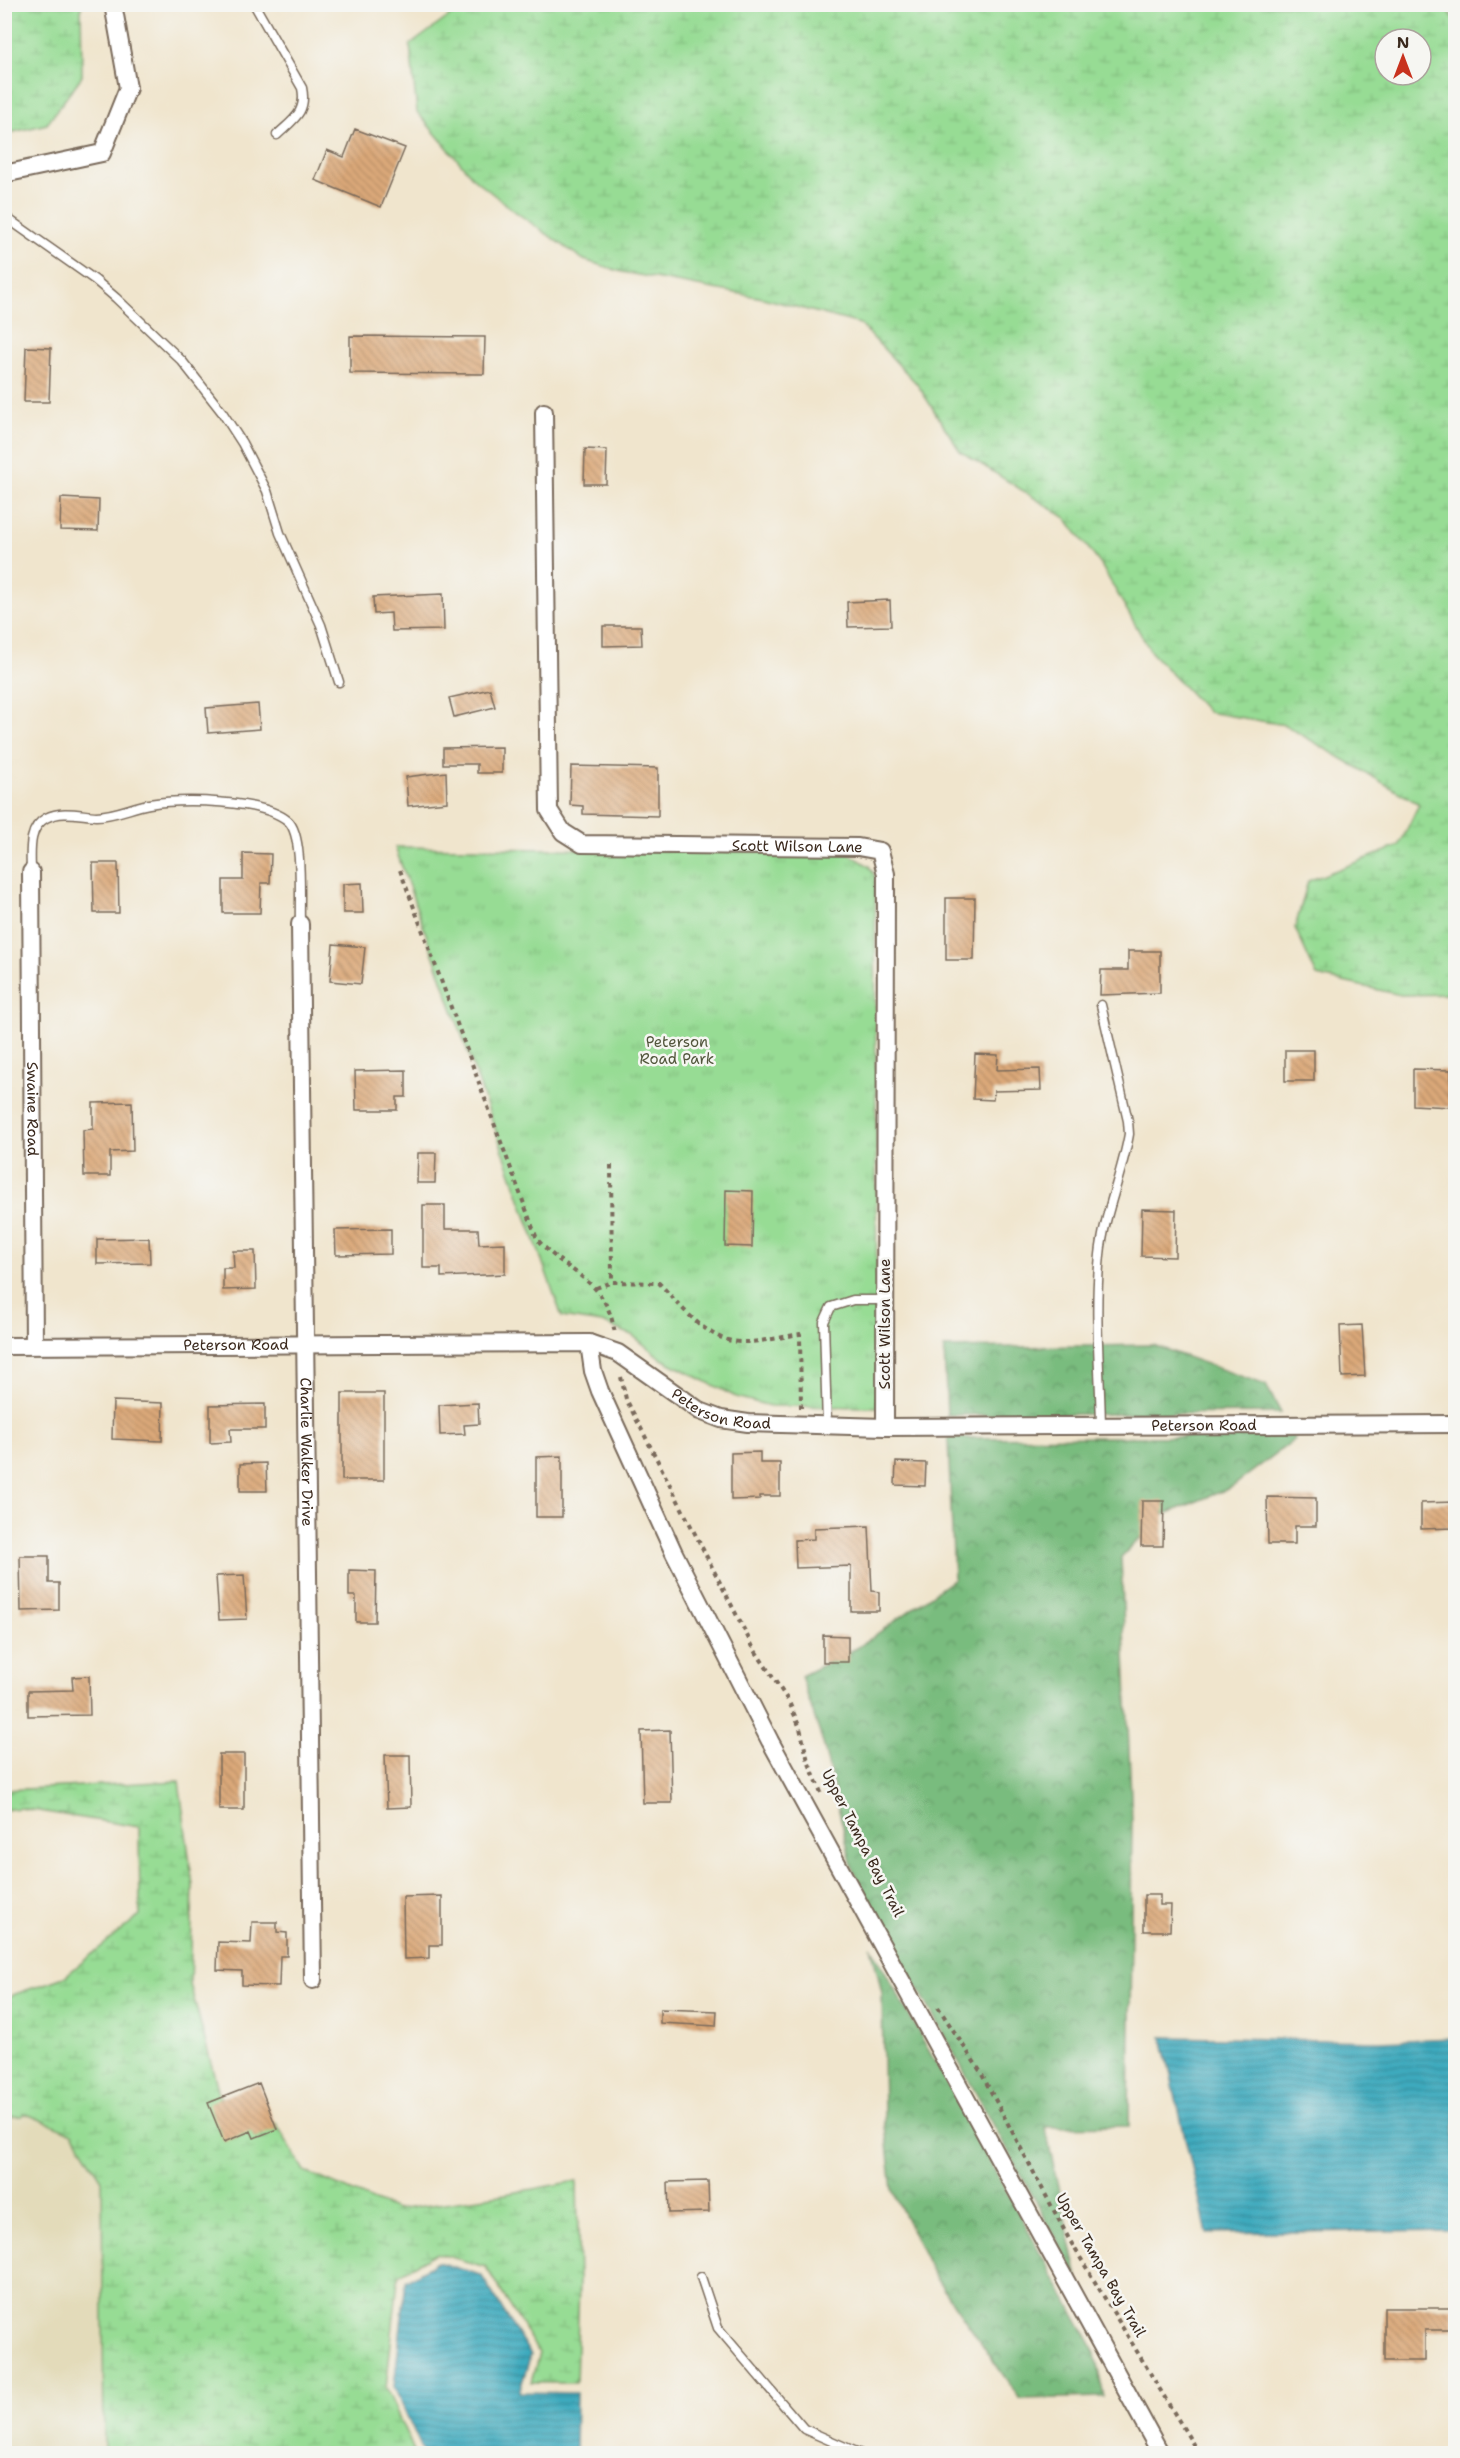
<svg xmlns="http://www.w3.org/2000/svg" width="1460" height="2458" viewBox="0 0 1460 2458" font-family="'Shantell Sans',sans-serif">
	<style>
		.built { fill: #e3dbba }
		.forest { fill: url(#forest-crowns); stroke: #5a734e; stroke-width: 1.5 }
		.wetland { fill: url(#wetland-marsh); stroke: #698359; stroke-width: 1.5; fill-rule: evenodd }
		.park { fill: url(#park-tufts); stroke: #698359; stroke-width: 1.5 }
		.water { fill: url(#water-rules); stroke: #3c6a6e; stroke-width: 1.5 }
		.building { fill: url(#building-back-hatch) }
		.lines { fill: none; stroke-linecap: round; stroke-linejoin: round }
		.lane-casing { stroke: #7a6b5b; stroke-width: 11 }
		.street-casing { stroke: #7a6b5b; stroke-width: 20 }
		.path { stroke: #7a6b5b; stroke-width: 4; stroke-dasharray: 4.5 4.5; stroke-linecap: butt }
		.lane { stroke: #fff; stroke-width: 8 }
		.street { stroke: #fff; stroke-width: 16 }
		.labels { text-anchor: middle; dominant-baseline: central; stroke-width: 5; stroke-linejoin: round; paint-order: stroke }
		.street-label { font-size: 15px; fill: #3b2a1e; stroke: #f6f6f2 }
		.park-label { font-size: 15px; fill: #52563c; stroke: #f6f6f2 }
	</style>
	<defs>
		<pattern id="forest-crowns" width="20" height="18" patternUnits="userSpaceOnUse" patternTransform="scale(1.5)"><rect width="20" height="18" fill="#79bc7e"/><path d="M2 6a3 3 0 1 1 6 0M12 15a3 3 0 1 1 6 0" fill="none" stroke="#649967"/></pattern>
		<pattern id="wetland-marsh" width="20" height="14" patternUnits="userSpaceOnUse" patternTransform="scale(1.5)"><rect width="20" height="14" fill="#97dc94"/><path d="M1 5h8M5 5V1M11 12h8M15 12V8" fill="none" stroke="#83bd7f"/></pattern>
		<pattern id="park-tufts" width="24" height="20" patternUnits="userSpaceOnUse" patternTransform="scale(1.5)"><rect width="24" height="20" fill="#97dc94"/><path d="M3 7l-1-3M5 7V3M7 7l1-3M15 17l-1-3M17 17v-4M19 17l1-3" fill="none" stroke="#83bd7f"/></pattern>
		<pattern id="water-rules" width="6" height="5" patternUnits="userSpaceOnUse" patternTransform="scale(1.5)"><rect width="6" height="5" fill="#3eaabe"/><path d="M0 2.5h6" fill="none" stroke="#358b9a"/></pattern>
		<pattern id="building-back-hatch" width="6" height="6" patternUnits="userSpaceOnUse" patternTransform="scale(1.5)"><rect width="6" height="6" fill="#dba979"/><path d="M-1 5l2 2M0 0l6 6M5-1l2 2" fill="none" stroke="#b38a63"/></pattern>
	</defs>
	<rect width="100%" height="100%" fill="#f6f6f2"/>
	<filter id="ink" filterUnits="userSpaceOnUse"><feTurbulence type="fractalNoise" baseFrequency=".0167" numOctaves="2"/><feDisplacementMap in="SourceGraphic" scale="12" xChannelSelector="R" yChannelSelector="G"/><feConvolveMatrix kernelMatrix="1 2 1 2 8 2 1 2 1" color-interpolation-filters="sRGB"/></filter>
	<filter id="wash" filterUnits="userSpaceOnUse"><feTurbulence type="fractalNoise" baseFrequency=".008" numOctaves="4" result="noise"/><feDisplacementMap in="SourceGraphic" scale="24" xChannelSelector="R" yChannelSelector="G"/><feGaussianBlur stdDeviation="1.35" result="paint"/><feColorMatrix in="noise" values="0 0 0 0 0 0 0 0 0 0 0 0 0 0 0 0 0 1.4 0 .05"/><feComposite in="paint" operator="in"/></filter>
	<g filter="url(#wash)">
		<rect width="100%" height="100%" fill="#f0e5cd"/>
		<path class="built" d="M24,2113L73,2133L102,2180L104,2453H5L4,2117L22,2116Z"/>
		<path class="forest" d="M1153,1345L1266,1385L1281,1413L947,1415L944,1348Z
			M1293,1436L1295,1439L1232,1487L1163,1515L1121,1557L1132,1821L1129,2126L1045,2127L1078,2278L853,1870L823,1743L801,1676L857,1648L954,1579L948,1438Z
			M871,1946L1094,2350L1104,2397L1020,2399L935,2277L892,2190L884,2116L882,1993Z"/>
		<path class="wetland" d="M466,4L1444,5L1456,21L1455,994L1401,995L1317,976L1295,928L1308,881L1399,846L1419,804L1285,725L1208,712L1151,652L1101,565L1066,518L960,451L917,384L860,324L763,298L622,272L584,260L517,213L474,179L417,112L410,45ZM1385,39H1421V75H1385Z
			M4,5H81L82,76L47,124L5,134Z
			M179,1781L193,1886L190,1984L220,2097L276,2123L304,2171L396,2210L500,2195L577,2181L579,2282L576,2383H531L539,2353L486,2267L436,2253L400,2274L398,2280L386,2388L415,2453H104L102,2180L73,2133L24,2113L22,2116L5,2117L4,1998L64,1977L140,1915L139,1827L20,1808L5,1810V1790Z"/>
		<path class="park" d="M395,847L848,853L869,866L875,876L877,1407L770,1406L736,1397L662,1359L632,1335L602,1323L562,1317Z"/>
		<path class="water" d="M1162,2037L1379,2041L1455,2038V2230L1207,2233Z
			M437,2262L481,2275L531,2355L519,2392L576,2393L575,2453H424L394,2387L406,2281Z"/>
		<g id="blocks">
			<path class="building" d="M355,129L405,148L381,207L315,180L327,150L344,157Z
				M350,336L485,337L484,374L350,373Z
				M26,347L51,348L49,402H24Z
				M585,449L607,450L606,484H584Z
				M61,498L99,500L98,531L60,530Z
				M443,594L444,630L392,631L391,613L374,614L373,597Z
				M890,600L891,626L848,627L847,602Z
				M603,626H641L642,645L603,646Z
				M490,689L495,707L454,717L449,698Z
				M258,704L260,729L208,733L206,708Z
				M502,747V773H477V764H443V748Z
				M571,766L658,768V816L583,814V806L570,805Z
				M446,772L447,802L408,806L406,777Z
				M243,853L271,854L270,883H261L260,913H223V880H243Z
				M93,863H118L119,913H94Z
				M362,883L363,913H343V884Z
				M946,898H975L974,960H946Z
				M333,944L365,947L361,984L330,981Z
				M1128,951H1160V993L1100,995L1101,970H1128Z
				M1285,1050H1314V1081H1285Z
				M975,1054L998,1055L997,1070L1040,1069L1041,1090L994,1091L993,1100L973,1099Z
				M1413,1069L1451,1070L1450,1107L1413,1105Z
				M406,1070V1097H397V1110H356L355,1071Z
				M132,1102L133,1151L110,1152V1176H84L83,1130L93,1129V1103Z
				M418,1153H436L435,1183H417Z
				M726,1190L753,1191L752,1247L725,1246Z
				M423,1205H445V1229H478L479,1244L505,1243V1274L441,1277V1268H423Z
				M1142,1209L1176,1210L1175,1257L1141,1256Z
				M391,1229V1254L336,1255L335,1230Z
				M149,1238L150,1263L97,1264V1239Z
				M233,1251H255L256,1289L223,1290V1268H234Z
				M1362,1325L1365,1376L1342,1377L1340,1326Z
				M342,1393H384V1480H342Z
				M113,1401L163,1403L162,1441L112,1439Z
				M478,1403L479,1424L464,1425L465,1434L440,1435L439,1405Z
				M265,1404V1429H230L231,1442L210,1443V1405Z
				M760,1452V1463H780V1496H760V1499L731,1500V1453Z
				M562,1456V1517H536V1457Z
				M896,1462L926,1463L925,1486L895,1485Z
				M266,1463L267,1491H240V1464Z
				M1267,1497L1316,1498V1526H1295V1544H1268Z
				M1142,1501H1164L1163,1546H1141Z
				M1455,1502V1528L1421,1529V1503Z
				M869,1526L872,1591L879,1592V1611H851V1566L796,1568L795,1540L814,1539V1528Z
				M20,1556H49V1583H59V1610L21,1611Z
				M349,1570L376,1571L375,1622H356V1596H349Z
				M244,1575L247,1619L219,1620L216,1576Z
				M823,1635L848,1636V1662H823Z
				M89,1676L90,1715L28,1716V1691L73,1690L72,1677Z
				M670,1730L672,1803H643L641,1731Z
				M219,1754H244V1810H219Z
				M385,1755H410L411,1807L387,1808Z
				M1144,1895H1160V1905H1171L1170,1931H1144Z
				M442,1896V1945H429V1958L404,1959L403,1897Z
				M252,1922H277V1932L287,1933V1956H280L279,1986L242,1985V1971L217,1970L218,1942L251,1943Z
				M660,2009L717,2011L716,2026L660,2023Z
				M259,2083L277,2129L254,2138L251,2131L224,2142L208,2103Z
				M708,2181L709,2212L669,2213L668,2182Z
				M1384,2308H1453V2330H1425V2361H1384Z"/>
		</g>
	</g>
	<g filter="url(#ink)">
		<use href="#blocks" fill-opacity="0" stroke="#7a6b5b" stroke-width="1.5"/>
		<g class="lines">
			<defs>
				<path id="lane" d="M254,4L302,88C307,112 294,119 277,135
					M4,216L95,280L116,298L182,361L222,412L242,443L267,491L280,533L321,625L339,682
					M31,872C31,854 27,828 46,818C62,810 79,815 96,816C114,816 132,807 149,804C181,799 263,799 288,821C304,835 299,902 300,924
					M1101,1005L1128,1121L1129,1134C1122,1175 1104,1214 1100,1255C1094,1311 1100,1369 1101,1426
					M827,1426L824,1322L831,1307L853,1300H885
					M701,2277L718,2328L804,2429L861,2454"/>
				<g id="street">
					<path d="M4,174L102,153L128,88L113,4"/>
					<path id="s1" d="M544,412L549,810L563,832L582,844L858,847L880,851L886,874L885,1427"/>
					<path id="s2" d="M31,872L34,1345"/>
					<path id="s3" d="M300,924L313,1980"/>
					<path d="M589,1343L593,1371L600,1391L674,1553L770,1741L1161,2454"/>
					<path id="s4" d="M4,1346L589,1343L618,1353L700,1411L721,1419L748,1423L885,1427L1456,1424"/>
				</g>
			</defs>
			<use href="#lane" class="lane-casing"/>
			<use href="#street" class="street-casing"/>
			<path class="path" d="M400,870L537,1239C569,1277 606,1276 615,1334
				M611,1165L612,1282
				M596,1288L612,1282L659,1283C680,1305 707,1341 740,1342C759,1343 781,1337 800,1334L801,1408
				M621,1377L626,1399L754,1649L789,1702L800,1728L808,1761L822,1795
				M938,2007L980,2071L1069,2239L1199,2454"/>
			<use href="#lane" class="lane"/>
			<use href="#street" class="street"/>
		</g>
	</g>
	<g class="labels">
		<g class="street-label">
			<text stroke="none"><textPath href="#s1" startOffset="662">Scott Wilson Lane</textPath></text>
			<text stroke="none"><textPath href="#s2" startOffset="237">Swaine Road</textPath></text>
			<text transform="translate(885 1324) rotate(-90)">Scott Wilson Lane</text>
			<text stroke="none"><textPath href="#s4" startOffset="232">Peterson Road</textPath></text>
			<text stroke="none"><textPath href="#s4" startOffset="736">Peterson Road</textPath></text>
			<text stroke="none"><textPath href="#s4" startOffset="1222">Peterson Road</textPath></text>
			<text stroke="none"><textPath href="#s3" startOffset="528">Charlie Walker Drive</textPath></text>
			<text transform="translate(863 1843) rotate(63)">Upper Tampa Bay Trail</text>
			<text transform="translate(1101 2265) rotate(60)">Upper Tampa Bay Trail</text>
		</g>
		<g class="park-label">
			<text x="677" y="1042">Peterson<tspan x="677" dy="17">Road Park</tspan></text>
		</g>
	</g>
	<rect width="1460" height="2458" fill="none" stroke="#f6f6f2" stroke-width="24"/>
	<g transform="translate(1403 57)"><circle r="28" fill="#f6f6f2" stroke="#aba49d" stroke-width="1.5"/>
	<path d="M0-4.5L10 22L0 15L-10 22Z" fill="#c8321e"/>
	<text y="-9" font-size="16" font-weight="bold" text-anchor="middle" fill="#3b2a1e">N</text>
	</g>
</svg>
